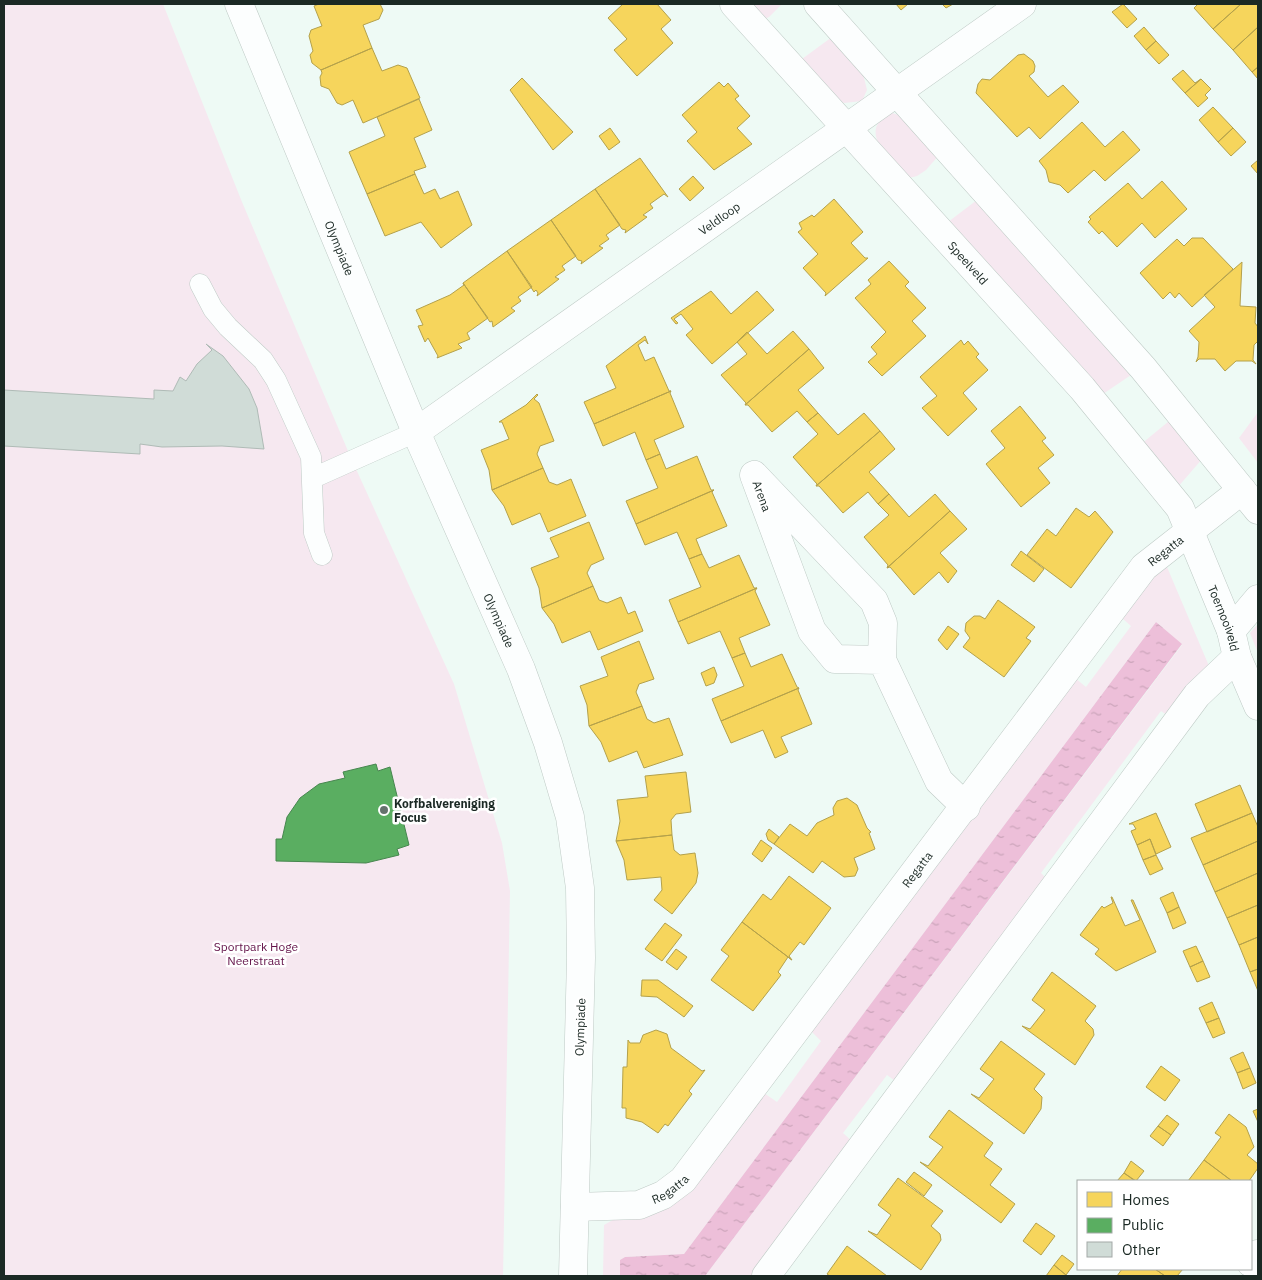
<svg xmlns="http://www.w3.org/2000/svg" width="1262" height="1280" viewBox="0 0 1262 1280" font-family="'IBM Plex Sans',sans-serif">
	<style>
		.green { fill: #f6e8f0 }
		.water { fill: url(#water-ripples) }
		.homes { fill: #f6d55c; stroke: #b4a14b }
		.public { fill: #5aae61; stroke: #47864f }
		.building { fill: #d0dcd7; stroke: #afbbb6 }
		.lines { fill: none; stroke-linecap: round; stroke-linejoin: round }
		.lane-casing { stroke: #becac5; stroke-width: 21 }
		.street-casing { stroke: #becac5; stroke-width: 29 }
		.lane { stroke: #fcfefe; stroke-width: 20 }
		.street { stroke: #fcfefe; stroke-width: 28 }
		.poi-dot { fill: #65726d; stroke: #fff; stroke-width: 2 }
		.labels { text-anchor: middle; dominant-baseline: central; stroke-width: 5; stroke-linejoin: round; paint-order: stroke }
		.street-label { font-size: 12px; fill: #1b2924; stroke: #fff }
		.poi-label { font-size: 12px; font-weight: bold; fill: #1b2924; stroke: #fff; text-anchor: start }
		.park-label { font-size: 12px; fill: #631349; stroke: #fff }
	</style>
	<defs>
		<pattern id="water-ripples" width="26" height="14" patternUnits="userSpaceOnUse" patternTransform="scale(1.25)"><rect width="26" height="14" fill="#edbfd9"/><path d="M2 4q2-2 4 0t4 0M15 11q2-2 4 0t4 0" fill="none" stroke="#cba4ba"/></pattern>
	</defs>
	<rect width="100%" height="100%" fill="#eefaf5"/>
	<path class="green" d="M4,4H163L242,202L351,458L454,684L502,843L510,891L503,1276H4Z
		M745,4H782L769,17L763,20Z
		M832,37L863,74L867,90L862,101L844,103L837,100L802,59Z
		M892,113L902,116L940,154L926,170L917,176L905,179C890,159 855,129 892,113Z
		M977,200L1131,375L1103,394L948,222Z
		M1258,412V463L1239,438Z
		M1174,417L1203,458L1177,488L1140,445Z
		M1167,567L1209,666L1171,718L1161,711L1041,873L1049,881L898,1083L887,1075L843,1133L853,1142L754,1276H705L1182,645L1156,622L684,1254L625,1257L620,1260V1276H603L604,1225L618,1217L650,1213L691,1192L764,1093L777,1102L821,1041L811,1031L1075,678L1086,687L1131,626L1123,619L1122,615L1158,570Z
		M1258,624V653L1250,633Z"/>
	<path class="water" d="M1156,622L1182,644L705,1276H620V1260L625,1257L684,1254Z"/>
	<path class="homes" d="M319,4H380L383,10L379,19L363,25L372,48L321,70L312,63L310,55L313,51L309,36L311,30L322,26L314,6Z
		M623,4H657L671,20L661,29L673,43L637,76L614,50L627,39L608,18Z
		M896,4H908L901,10Z
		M942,4H953L946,8Z
		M1123,4L1137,19L1127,28L1112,12Z
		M1198,4H1241L1213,29L1194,8Z
		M1241,4H1258V27L1233,50L1213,29Z
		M1144,27L1156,41L1146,50L1134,36Z
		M1258,27V67L1252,72L1233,50Z
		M1156,41L1169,55L1159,64L1146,50Z
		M372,48L382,71L398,65L407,68L420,98L363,123L353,100L342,105L337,103L329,89L321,86L320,77L322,73L321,70Z
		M1024,54L1033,61L1035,66L1034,72L1029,76L1048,97L1063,85L1079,102L1040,139L1029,127L1017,137L976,93L978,84L982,79L990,80L1018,55Z
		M1258,67V79L1252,72Z
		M1183,70L1195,83L1201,79L1185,93L1172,79Z
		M522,78L573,132L553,150L510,90Z
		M1201,79L1211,89L1205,95L1208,98L1198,107L1185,93Z
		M719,82L724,87L728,83L739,96L735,99L750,116L737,128L752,144L714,170L687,141L697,132L682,115Z
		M419,99L432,130L414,138L426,167L414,171L415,174L367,194L349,152L385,136L377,117Z
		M1213,107L1233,128L1218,142L1199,120Z
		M1082,122L1105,147L1123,131L1140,150L1105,181L1094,170L1068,193L1060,185L1049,182L1046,170L1039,161Z
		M610,128L620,142L609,150L599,136Z
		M1233,128L1246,142L1231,156L1218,142Z
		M640,158L668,197L664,194L650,204L653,208L643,215L647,217L625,233L626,230L622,229L595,189Z
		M1258,160V174L1251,166Z
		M415,174L424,194L435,189L440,199L458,191L472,225L441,248L421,222L385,236L367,194Z
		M693,176L704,188L690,201L679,189Z
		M1162,181L1187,209L1155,238L1142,223L1117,247L1102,231L1099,234L1088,222L1091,219L1089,217L1128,183L1142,199Z
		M595,189L620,225L606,235L609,239L599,246L603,248L581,264L582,261L578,260L551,220Z
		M834,199L863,232L851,243L865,258H868L825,296L826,293L803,268L818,254L798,232L802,229L799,223L812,215L814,217Z
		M551,220L576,256L562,266L565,270L555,277L559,279L537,296L538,293L536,290L534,292L507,251Z
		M1192,238H1203L1233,269L1192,307L1179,293L1175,298L1170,292L1163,299L1140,273L1177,239L1184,246Z
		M507,251L532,287L518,297L521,301L511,308L515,311L493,327L492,321L490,322L463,283Z
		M889,261L909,282L905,286L926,308L912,321L926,336L882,376L868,362L877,354L871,347L886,332L855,298L871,284L868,280Z
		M1242,262L1240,306L1256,307L1255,323L1258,327V341L1254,345L1253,360L1256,364L1252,361H1236L1225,371L1215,359H1199L1196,362L1198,357L1199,342L1189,331L1215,307L1204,295Z
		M463,283L488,318L467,333L470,339L458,344L462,348L437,358L438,356L428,338L425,342L418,326L423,325L416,310L450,295L464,285Z
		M711,291L731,314L757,291L774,310L712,364L686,335L693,329L681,314L674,319L678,323L676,324L671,318Z
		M793,331L809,349L745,405L746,403L721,375L747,354L737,342L747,332L767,354Z
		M645,336L648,344L645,340L638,345L645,361L654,357L669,391H671L594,424L584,402L616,388L606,366Z
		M961,340L964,345L968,341L979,354L976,357L988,370L963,393L977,409L948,436L922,408L937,396L920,377Z
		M809,349L824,368L798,390L818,413L807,422L797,411L772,432L748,405H745Z
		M671,391L670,393L684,427L654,440L660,454L646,460L635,432L603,446L594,424Z
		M537,394L538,395L534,399L539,403L554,441L540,446L537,454L543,468L492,490L489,470L481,450L509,439L502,422H499L526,405Z
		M1020,406L1046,438L1042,441L1054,455L1038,468L1050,483L1021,507L986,464L1005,448L991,431Z
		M818,413L838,435L864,413L880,431L816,486L817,484L793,457L818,434L807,422Z
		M880,431L895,449L869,472L889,494L878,504L868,492L843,513L819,486H816Z
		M660,454L666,469L697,456L711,490H714L636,524L626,501L658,488L646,460Z
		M543,468L549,482L557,485L571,479L586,516L548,532L540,513L512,525L504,506L492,490Z
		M714,490L712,492L727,526L696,539L702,554L689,559L677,532L645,545L636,524Z
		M889,494L909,517L935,494L950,511L887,568L888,565L864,537L889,515L878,504Z
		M1076,508L1089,517L1095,511L1113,532L1071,588L1027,555L1047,529L1056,536Z
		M950,511L967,529L940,553L957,571L948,583L939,572L914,595L890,567L887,568Z
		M589,522L604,559L591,565L587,573L593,586L542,608L539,588L531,568L559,557L550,538Z
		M1021,551L1044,569L1034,582L1011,565Z
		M702,554L709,568L739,555L754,588H757L678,622L669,600L701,587L689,559Z
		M593,586L599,600L607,603L621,597L628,614L635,611L643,631L598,650L590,631L562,643L554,624L542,608Z
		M757,588L755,591L770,625L739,638L745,653L732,658L720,631L688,644L678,622Z
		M998,600L1035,627L1026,638L1031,641L1004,677L963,647L970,638L965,631L966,623L974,616H980L985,619Z
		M948,626L959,634L947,650L938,640Z
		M639,641L654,679L639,684L636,692L642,706L589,726L587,705L580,686L608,676L601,657Z
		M745,653L751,667L782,654L797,687L799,688L721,721L712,699L744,686L732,658Z
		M714,667L717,675L714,683L706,686L701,673Z
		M799,688L798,690L812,724L781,737L788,752L775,758L763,730L731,743L721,721Z
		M642,706L647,719L654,723L669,718L683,755L644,768L637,751L609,762L601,742L589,726Z
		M686,772L691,812L676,814L671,820L672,835L616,841L620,821L617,800L648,797L645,776Z
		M1240,785L1252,813L1207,832L1195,804Z
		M847,798L857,805L867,828L871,832L869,833L875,849L854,858L858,869L855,876L844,877L822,861L813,873L774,844L790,824L807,836L817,823L834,815L833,808L837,801Z
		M1156,813L1171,847L1156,854L1150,839L1137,845L1131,831L1136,829L1133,824H1129Z
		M1252,813L1258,827V841L1203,865L1191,838Z
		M769,829L779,837L774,844L768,840L766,834Z
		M672,835L674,850L680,855L695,853L698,873L696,883L672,914L654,900L662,890L661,877L627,880L624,860L616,841Z
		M1150,839L1156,855L1143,860L1137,845Z
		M761,840L772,848L762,862L752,854Z
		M1258,841V873L1215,892L1203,865Z
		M1156,855L1163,869L1150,875L1143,860Z
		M1258,873V905L1227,918L1215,892Z
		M789,876L831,908L804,945L800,942L789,956L792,960L742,922L763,894L771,900Z
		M1173,892L1179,907L1167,913L1160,898Z
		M1111,897H1112L1125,926L1140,920L1131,900H1133L1156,952L1116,971L1095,954L1099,949L1080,935L1102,906L1104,908L1113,903Z
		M1258,905V937L1239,945L1227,918Z
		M1179,907L1186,923L1173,929L1167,913Z
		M742,922L792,960L788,957L778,972L781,975L753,1011L711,980L729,956L721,950Z
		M665,923L682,935L662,961L645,949Z
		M1258,937V969L1250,972L1239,945Z
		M1196,946L1203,961L1190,967L1183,951Z
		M676,949L687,957L677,970L666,962Z
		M1203,961L1210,977L1197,982L1190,967Z
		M1258,969V991L1250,972Z
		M1052,972L1096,1006L1085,1021L1093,1029L1094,1035L1075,1065L1022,1026L1030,1029L1045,1010L1032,1000Z
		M642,980H658L693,1006L684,1017L657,997L641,996Z
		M1212,1002L1219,1018L1206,1023L1199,1008Z
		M1219,1018L1225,1033L1213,1038L1206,1023Z
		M656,1030L667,1034L671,1048L702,1071L705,1070L689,1091L692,1094L668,1126L665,1124L658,1133L642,1122L626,1118V1108H622L623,1067H627L628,1040L630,1043H640L643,1035Z
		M1001,1041L1045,1074L1034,1089L1042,1097L1041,1109L1024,1134L971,1094L979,1098L994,1079L980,1069Z
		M1243,1052L1250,1068L1237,1073L1230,1058Z
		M1161,1066L1180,1080L1165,1101L1146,1087Z
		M1250,1068L1256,1083L1243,1089L1237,1073Z
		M1258,1109V1122L1253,1111Z
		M949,1110L993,1143L984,1156L1002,1169L990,1185L1015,1204L1001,1223L920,1162L928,1166L943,1147L929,1137Z
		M1229,1114L1246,1127L1254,1147L1247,1155L1258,1164V1168L1249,1181H1232L1204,1160L1221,1137L1215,1133Z
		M1167,1115L1179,1124L1171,1135L1158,1126Z
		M1158,1126L1171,1135L1163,1146L1150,1136Z
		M1204,1160L1232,1181H1188Z
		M1131,1161L1144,1171L1136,1181L1124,1173Z
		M914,1172L932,1185L924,1196L906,1182Z
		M1124,1173L1135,1181H1117Z
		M898,1178L943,1211L931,1226L940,1234L941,1240L921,1270L868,1231L877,1235L891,1215L878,1205Z
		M1036,1223L1055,1236L1041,1255L1023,1241Z
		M847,1246L887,1276H830L827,1274Z
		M1062,1255L1074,1264L1066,1275L1054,1265Z
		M1054,1265L1066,1275L1065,1276H1046Z
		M1122,1269H1155L1165,1276H1117Z
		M1155,1269H1183L1177,1276H1165Z"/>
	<path class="public" d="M376,764L378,771L390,767L409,845L397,849L399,855L366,863L276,861V839H282L287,817L300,798L319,784L345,778L343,772Z"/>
	<path class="building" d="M206,344L223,356L249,389L257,408L264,449L222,446L162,447L140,444V454L4,446V390L154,399V390L173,391L180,377L186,381L197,364L212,350Z"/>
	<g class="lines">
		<defs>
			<path id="lane" d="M200,284L213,309L228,327L263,360L276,380L311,457L314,533L322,555
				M313,478L416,432"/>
			<g id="street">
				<path id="s1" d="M239,4L416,432L521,669L548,743L570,817L580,888L581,958L573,1276"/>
				<path id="s2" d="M734,4L1082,388L1180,508L1231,631L1237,657L1258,706"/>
				<path d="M818,4L1143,368L1258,510"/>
				<path id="s3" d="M416,432L1022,4"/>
				<path d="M1231,631L1258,599"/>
				<path d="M882,660L835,659L812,631L754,475L874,601L883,623L882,660L939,781L966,807"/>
				<path id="s4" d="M575,1207L639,1205L663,1195L683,1180L1144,567L1242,490"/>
				<path d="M1251,1263L1258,1254"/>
				<path d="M766,1276L1197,695L1237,657"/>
			</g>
		</defs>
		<use href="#lane" class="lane-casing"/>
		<use href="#street" class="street-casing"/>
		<use href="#lane" class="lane"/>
		<use href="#street" class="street"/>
	</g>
	<circle class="poi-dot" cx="384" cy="810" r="5"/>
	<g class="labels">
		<g class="street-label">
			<text stroke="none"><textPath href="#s3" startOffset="371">Veldloop</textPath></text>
			<text stroke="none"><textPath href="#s1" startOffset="264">Olympiade</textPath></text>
			<text stroke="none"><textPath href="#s2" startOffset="349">Speelveld</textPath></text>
			<text transform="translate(762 496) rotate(70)">Arena</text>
			<text stroke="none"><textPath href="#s4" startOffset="909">Regatta</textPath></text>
			<text stroke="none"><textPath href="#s2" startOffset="792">Toernooiveld</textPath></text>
			<text stroke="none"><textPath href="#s1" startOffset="669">Olympiade</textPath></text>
			<text stroke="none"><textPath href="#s4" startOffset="504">Regatta</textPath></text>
			<text transform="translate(580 1027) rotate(-88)">Olympiade</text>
			<text stroke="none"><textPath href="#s4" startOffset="99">Regatta</textPath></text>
		</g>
		<g class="poi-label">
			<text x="394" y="803">Korfbalvereniging<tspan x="394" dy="14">Focus</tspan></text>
		</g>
		<g class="park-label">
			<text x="256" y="946">Sportpark Hoge<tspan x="256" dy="14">Neerstraat</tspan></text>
		</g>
	</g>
	<rect width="1262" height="1280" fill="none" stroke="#1b2924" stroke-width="10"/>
	<rect x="1077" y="1180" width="175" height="90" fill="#ffffff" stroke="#a4a9a7"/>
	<rect x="1087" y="1192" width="25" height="15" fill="#f6d55c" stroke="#a4a9a7"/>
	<text x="1122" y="1205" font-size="15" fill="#1b2924">Homes</text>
	<rect x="1087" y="1218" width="25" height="15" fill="#5aae61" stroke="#a4a9a7"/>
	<text x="1122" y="1230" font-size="15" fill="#1b2924">Public</text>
	<rect x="1087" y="1242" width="25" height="15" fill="#d0dcd7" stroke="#a4a9a7"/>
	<text x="1122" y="1255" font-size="15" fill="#1b2924">Other</text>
</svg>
